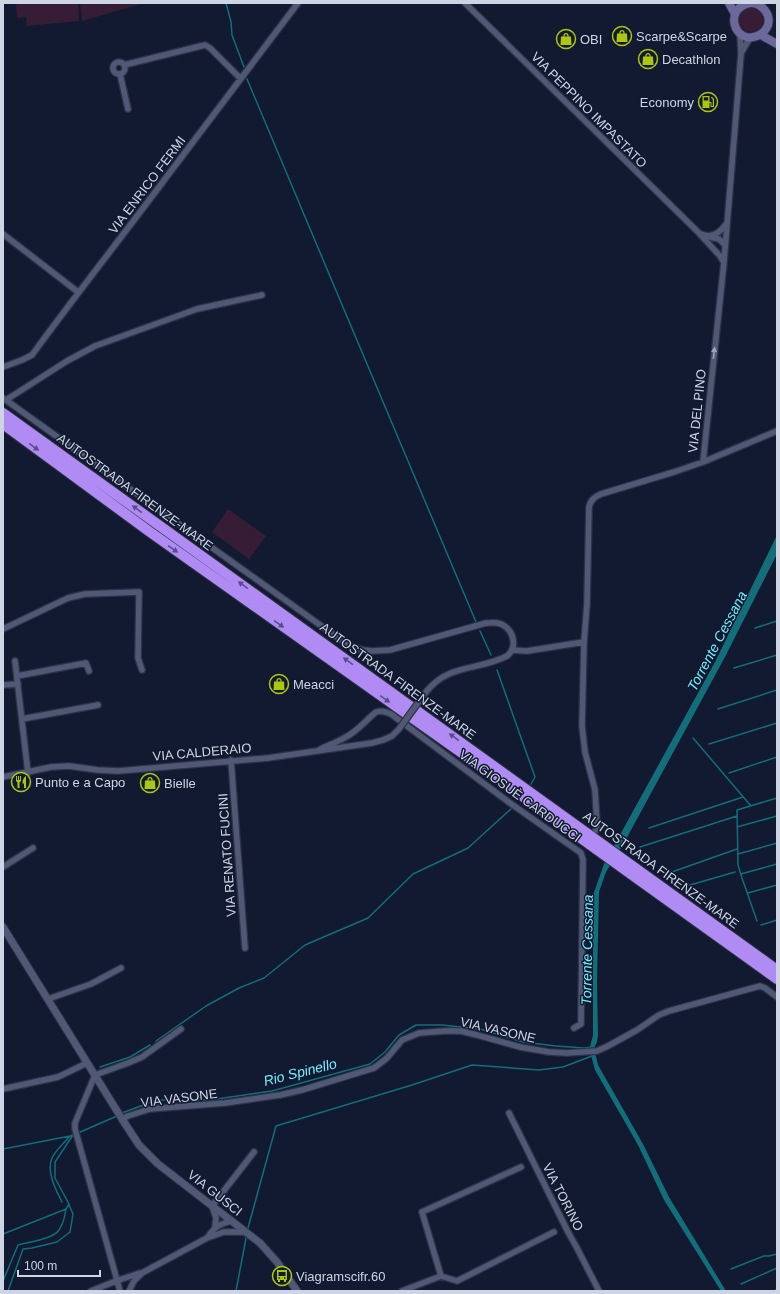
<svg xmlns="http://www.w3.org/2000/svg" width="780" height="1294" viewBox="0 0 780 1294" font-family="Helvetica,sans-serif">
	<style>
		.green { fill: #361d35 }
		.water { fill: #146d79 }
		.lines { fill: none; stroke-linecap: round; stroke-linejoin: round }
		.stream { stroke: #146d79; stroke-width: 1.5 }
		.minor-casing { stroke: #2f3245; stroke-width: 8 }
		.tertiary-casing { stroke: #2f3245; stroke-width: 9 }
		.secondary-casing { stroke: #2f3245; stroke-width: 10 }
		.motorway-casing { stroke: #2f3245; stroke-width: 12 }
		.minor { stroke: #4f5975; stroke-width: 5.5 }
		.tertiary { stroke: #4f5975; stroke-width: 7 }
		.secondary { stroke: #6c689b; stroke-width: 8 }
		.motorway { stroke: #b08bf4; stroke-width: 10 }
		.minor-bridge-casing { stroke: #2f3245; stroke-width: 8; stroke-linecap: butt }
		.minor-bridge { stroke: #4f5975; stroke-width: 5.5 }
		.oneway { fill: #9ba3b8 }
		.oneway2 { fill: #594d89 }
		.labels { text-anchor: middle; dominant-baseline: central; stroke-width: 3; stroke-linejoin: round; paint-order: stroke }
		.poi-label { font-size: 13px; fill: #cdd4e4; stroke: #121a31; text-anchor: start }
		.street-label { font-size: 13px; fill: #cdd4e4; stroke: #121a31 }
		.water-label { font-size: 14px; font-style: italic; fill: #75ecfe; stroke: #121a31 }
	</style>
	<rect width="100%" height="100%" fill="#121a31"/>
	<path class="green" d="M16,3H24V6V3H78L79,21L27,26L26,17L17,18Z
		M80,3H141V4L82,21Z
		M739 20a12 12 0 1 1 24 0a12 12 0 1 1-24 0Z
		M228,509L266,536L249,559L212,532Z"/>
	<path class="water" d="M777,535V554L725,657L624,843L606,872L599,892L597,983L598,1036L597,1042L594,1048L598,1065L643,1144L669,1197L726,1291H721L664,1200L638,1145L595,1070L592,1059L590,1047L593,1035V895L604,864L715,662Z"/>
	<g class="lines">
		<path class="stream" d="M226,3L231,22L232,35L244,67
			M247,79L348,319L476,622
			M755,628L777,621
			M480,631L491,655
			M734,668L777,655
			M497,670L535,777L531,784
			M718,709L777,690
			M693,738L751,806
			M709,744L777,723
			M729,773L777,757
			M737,827L777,816
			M649,828L743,797
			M640,847L737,816
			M738,854L777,843
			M669,873L737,849
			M741,874L777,864
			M690,885L735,872
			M748,893L777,885
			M757,921L742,878L738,865L737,810L777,798
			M761,925L777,920
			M156,1041L206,1006L239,988L264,978L305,945L368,918L413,874L468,848L512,808
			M100,1067L130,1057L150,1045
			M122,1113L157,1100H210L272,1091L370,1064L385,1052L399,1035L416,1025H442L480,1029L523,1042L556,1046L584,1048L592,1047
			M78,1133L117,1116
			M3,1149L70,1136L75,1134
			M62,1202C56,1190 46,1172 52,1158C55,1151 65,1142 70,1136
			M248,1228L276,1126L412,1085L472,1065L539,1070L563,1067L592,1056
			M3,1234L66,1209L69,1204L55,1178V1162L73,1135
			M731,1269L764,1256H769L777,1254
			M3,1281L18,1245C28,1242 53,1239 59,1230C63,1224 65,1216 66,1209
			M741,1284L777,1268
			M8,1291L23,1249L32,1248L57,1242L70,1232L73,1214L69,1205
			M236,1291L246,1238
			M774,1291L777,1289"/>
		<defs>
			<path id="minor" d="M465,3L698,232L720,256L723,261
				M741,53L750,38
				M113 68a6 6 0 1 1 12 0a6 6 0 1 1-12 0Z
				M124,65L205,45L210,48L240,78
				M120,74L128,109
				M3,234L78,292
				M701,234C712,239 720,233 726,224
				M710,237L719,239L725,245
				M3,367L22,360L32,355C75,296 121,238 165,179C209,121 253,62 298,3
				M3,398L348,645L363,650L372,651L390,650L486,623C491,623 496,622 501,624C514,630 518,647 507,656C478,671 449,663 426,692
				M6,400L67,361L95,346L197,309L262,295
				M703,462L724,262L741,54L740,34
				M3,629L68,598L85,594L139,592L138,658L142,670
				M512,650L527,651L584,642
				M15,661L28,773
				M17,676L86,663L89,671
				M3,685L18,684
				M22,719L98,705
				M319,750C328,745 336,743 344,738C357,732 366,720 376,712C382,710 386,712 391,714L510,803L581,853L583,860L581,1024L574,1028
				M231,760L245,948
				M3,777L51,767L69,766L98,770L118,771L268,758L372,743L383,740L392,736L399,729
				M596,830L597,824L595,790L585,752L582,726L584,642L587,604L589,507C591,499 595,497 601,494L674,472L703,462L777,431
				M3,867L33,848
				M48,999L91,984L121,968
				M3,1089L58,1077L87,1063
				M509,1113L568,1232L577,1248L599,1291
				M122,1119L128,1116L150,1109L225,1103L280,1095L302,1090L374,1068L387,1058L402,1040L419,1033L445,1031H461L477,1035L520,1047L549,1052L567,1053L597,1051L608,1046L637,1030L659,1015L669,1011L760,986L765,988L777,997
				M215,1227L216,1218L212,1206L254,1152
				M207,1238C215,1227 218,1224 232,1221
				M441,1276L422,1212L521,1167
				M91,1291L116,1281L140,1273
				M120,1291L75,1129V1123L95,1075L128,1063L142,1057L181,1029
				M129,1291L134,1281L142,1273L207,1238L224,1232H246
				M402,1291L441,1276L457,1281L554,1232"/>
			<path id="tertiary" d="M3,927L122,1119L139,1145L158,1164L260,1243L277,1262L297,1291"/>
			<path id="secondary" d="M729,3L735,14
				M750,3C723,8 734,45 757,36C762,34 766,30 768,25C771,14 762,4 752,3
				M761,35L777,44"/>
			<path id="motorway" d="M3,413L777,970
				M3,424L150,532L507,785L777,979"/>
		</defs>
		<use href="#minor" class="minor-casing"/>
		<use href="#tertiary" class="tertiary-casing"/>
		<use href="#secondary" class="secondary-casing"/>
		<use href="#motorway" class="motorway-casing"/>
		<use href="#minor" class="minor"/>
		<use href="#tertiary" class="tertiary"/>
		<use href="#secondary" class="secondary"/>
		<use href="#motorway" class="motorway"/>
		<defs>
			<path id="minor-bridge" d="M399,729L426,692"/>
		</defs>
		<use href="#minor-bridge" class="minor-bridge-casing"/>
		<use href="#minor-bridge" class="minor-bridge"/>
	</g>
	<defs><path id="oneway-solid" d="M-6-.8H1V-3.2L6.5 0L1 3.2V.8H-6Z"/></defs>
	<use class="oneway" href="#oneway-solid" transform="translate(714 353) rotate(-84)"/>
	<g class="oneway2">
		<use href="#oneway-solid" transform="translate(34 447) rotate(36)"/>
		<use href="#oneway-solid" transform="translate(137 509) rotate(-144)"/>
		<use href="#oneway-solid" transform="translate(173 549) rotate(35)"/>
		<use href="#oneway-solid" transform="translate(243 585) rotate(-144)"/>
		<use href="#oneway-solid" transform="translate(279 624) rotate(35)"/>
		<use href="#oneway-solid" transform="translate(348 661) rotate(-144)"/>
		<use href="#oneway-solid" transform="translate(385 699) rotate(35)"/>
		<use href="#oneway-solid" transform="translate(454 737) rotate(-144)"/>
	</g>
	<defs>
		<symbol id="shop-ring" viewBox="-11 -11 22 22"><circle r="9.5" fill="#121a31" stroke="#acc613" stroke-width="1.5"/><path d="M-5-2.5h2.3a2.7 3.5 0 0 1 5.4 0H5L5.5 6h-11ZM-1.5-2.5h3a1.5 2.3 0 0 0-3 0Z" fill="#acc613"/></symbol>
		<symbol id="fuel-ring" viewBox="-11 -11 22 22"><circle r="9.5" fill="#121a31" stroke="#acc613" stroke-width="1.5"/><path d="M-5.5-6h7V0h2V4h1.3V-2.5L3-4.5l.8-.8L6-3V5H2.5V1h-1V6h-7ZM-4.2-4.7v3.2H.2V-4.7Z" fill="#acc613"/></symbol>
		<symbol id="restaurant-ring" viewBox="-11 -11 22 22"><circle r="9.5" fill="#121a31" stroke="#acc613" stroke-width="1.5"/><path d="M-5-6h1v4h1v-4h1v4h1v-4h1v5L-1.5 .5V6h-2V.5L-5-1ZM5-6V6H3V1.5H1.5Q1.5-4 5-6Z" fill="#acc613"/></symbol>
		<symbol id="bus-ring" viewBox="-11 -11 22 22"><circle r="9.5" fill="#121a31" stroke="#acc613" stroke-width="1.5"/><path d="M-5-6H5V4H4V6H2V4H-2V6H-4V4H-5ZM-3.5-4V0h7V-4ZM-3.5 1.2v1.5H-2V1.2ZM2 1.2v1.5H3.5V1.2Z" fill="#acc613"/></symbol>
	</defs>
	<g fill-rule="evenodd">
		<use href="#shop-ring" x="611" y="25" width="22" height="22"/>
		<use href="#shop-ring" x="555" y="28" width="22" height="22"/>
		<use href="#shop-ring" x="637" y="48" width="22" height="22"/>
		<use href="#fuel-ring" x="697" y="91" width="22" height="22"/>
		<use href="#shop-ring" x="268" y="673" width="22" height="22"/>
		<use href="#restaurant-ring" x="10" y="771" width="22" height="22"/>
		<use href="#shop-ring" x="139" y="772" width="22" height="22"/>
		<use href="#bus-ring" x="271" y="1265" width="22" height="22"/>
	</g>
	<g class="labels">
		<g class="poi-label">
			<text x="636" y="36">Scarpe&amp;Scarpe</text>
			<text x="580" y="39">OBI</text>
			<text x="662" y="59">Decathlon</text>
			<text x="694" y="102" text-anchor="end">Economy</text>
			<text x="293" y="684">Meacci</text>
			<text x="35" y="782">Punto e a Capo</text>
			<text x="164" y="783">Bielle</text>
			<text x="296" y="1276">Viagramscifr.60</text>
		</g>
		<g class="street-label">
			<text transform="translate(589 110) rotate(45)">VIA PEPPINO IMPASTATO</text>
			<text transform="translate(147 185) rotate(-53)">VIA ENRICO FERMI</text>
			<text transform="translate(697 411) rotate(-84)">VIA DEL PINO</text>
			<text transform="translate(135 492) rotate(36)">AUTOSTRADA FIRENZE-MARE</text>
			<text transform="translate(398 681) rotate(36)">AUTOSTRADA FIRENZE-MARE</text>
			<text transform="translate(202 752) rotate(-5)">VIA CALDERAIO</text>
			<text transform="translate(520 796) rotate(36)">VIA GIOSUÈ CARDUCCI</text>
			<text transform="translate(227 855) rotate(-94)">VIA RENATO FUCINI</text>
			<text transform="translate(661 870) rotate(36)">AUTOSTRADA FIRENZE-MARE</text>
			<text transform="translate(498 1030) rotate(13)">VIA VASONE</text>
			<text transform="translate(179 1098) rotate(-7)">VIA VASONE</text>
			<text transform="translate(215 1193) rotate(38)">VIA GUSCI</text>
			<text transform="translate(563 1197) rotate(63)">VIA TORINO</text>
		</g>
		<g class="water-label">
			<text transform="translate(717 641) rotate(-62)">Torrente Cessana</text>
			<text transform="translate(587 950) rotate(-89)">Torrente Cessana</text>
			<text transform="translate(300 1072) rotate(-14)">Rio Spinello</text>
		</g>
	</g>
	<rect width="780" height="1294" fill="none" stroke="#cdd4e4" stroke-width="8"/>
	<path d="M18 1270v6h82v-6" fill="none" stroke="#cdd4e4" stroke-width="2"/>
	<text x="24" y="1270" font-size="12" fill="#cdd4e4" stroke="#121a31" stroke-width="3" paint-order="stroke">100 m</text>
</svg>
